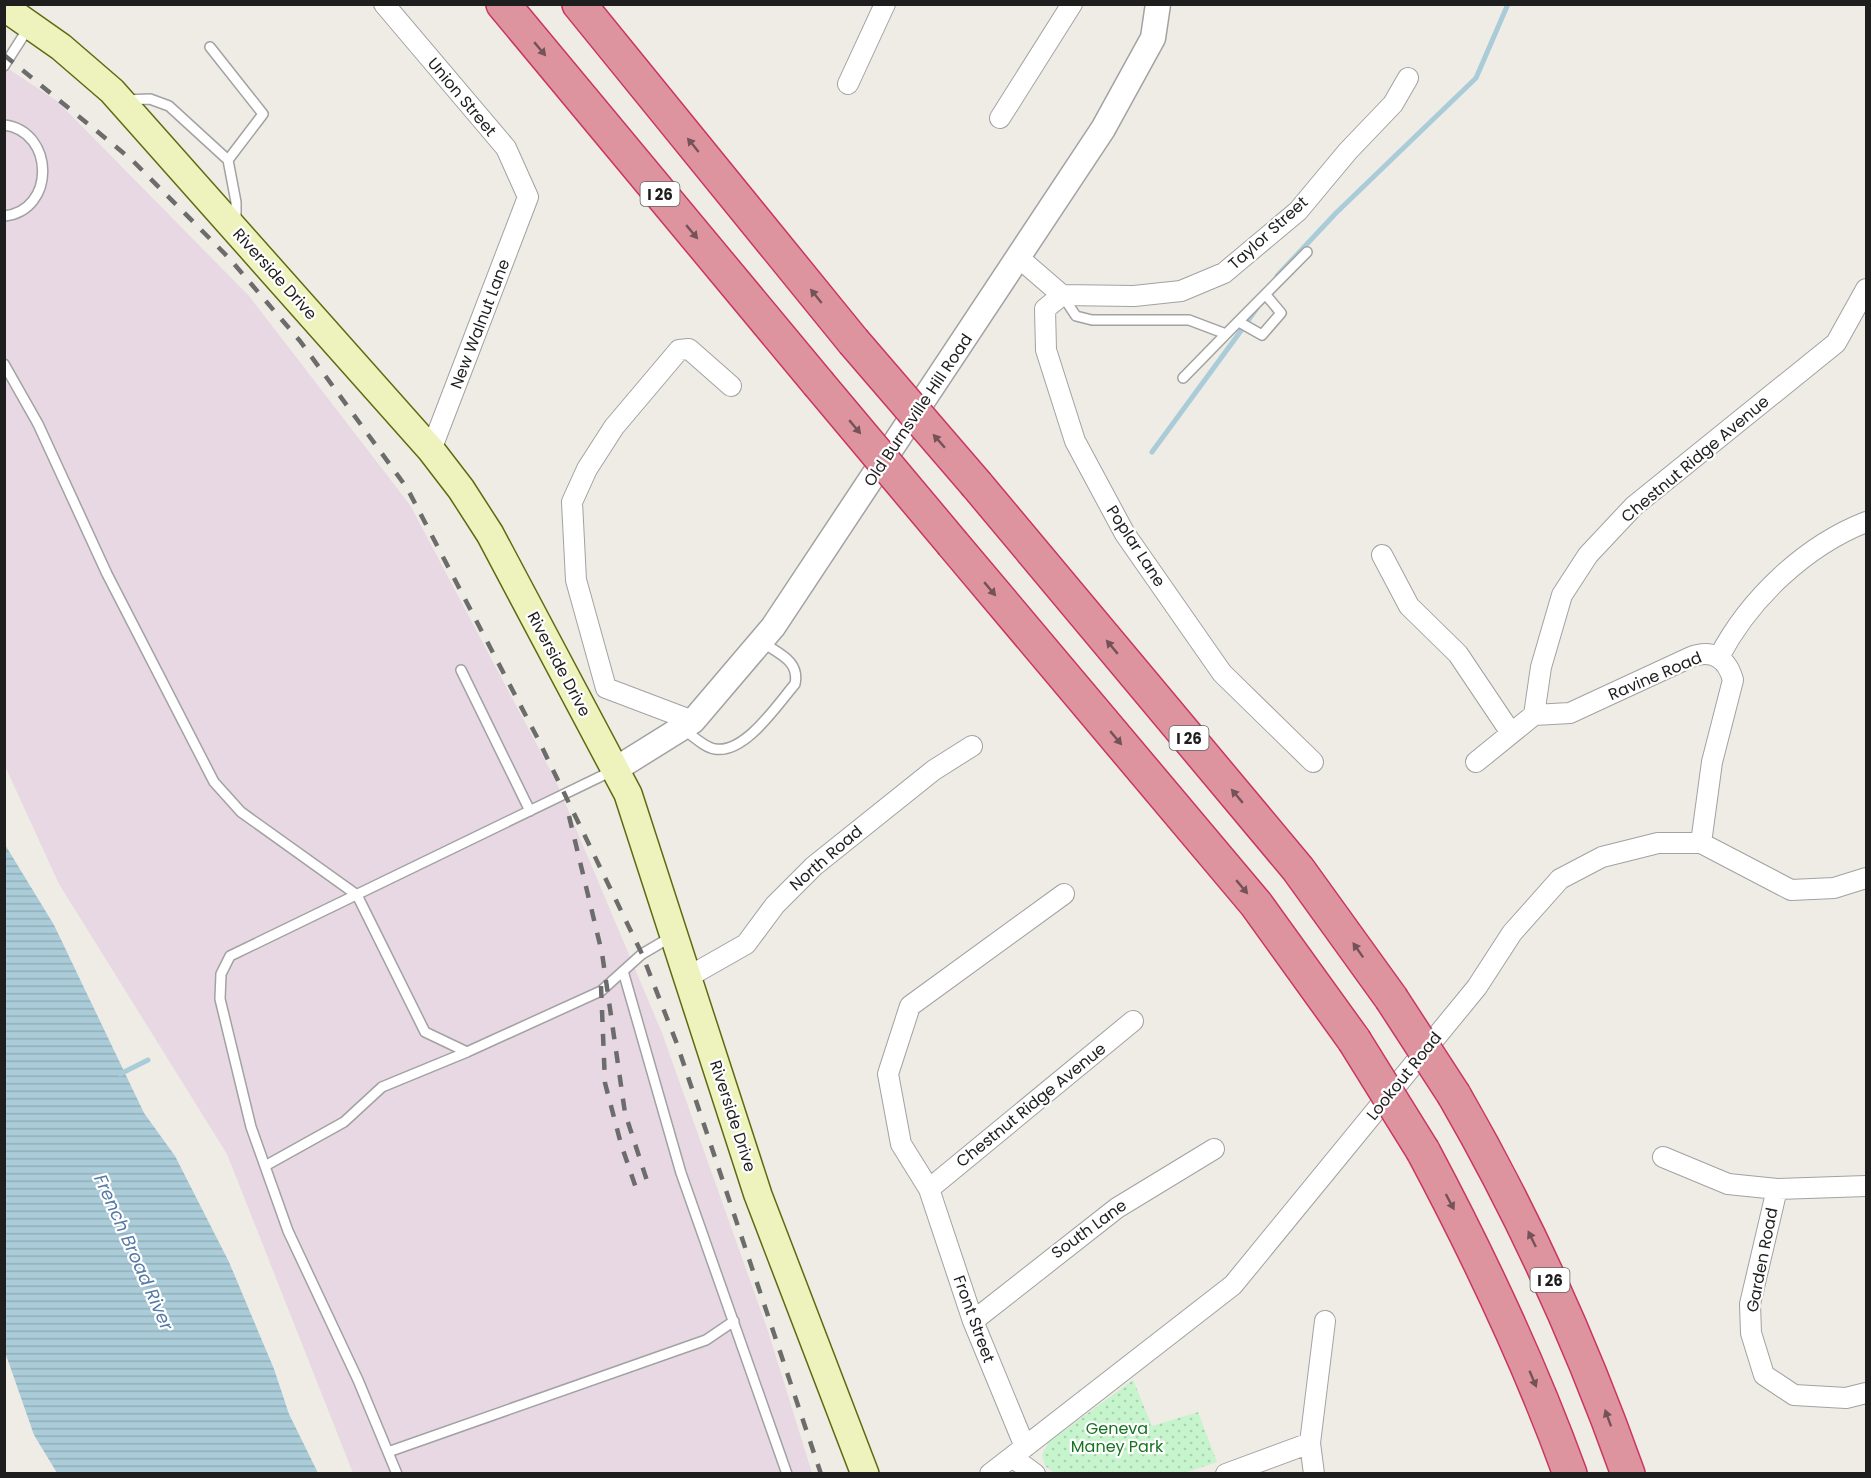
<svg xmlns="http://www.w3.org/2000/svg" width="1871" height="1478" viewBox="0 0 1871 1478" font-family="Poppins,sans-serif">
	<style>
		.industrial { fill: #e7d8e3 }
		.park { fill: url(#park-dots) }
		.water { fill: url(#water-rules) }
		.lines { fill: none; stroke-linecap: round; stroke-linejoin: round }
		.stream { stroke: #aacbd8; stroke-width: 5 }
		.service-casing { stroke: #a2a2a2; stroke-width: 12 }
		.minor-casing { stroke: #a2a2a2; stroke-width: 22 }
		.tertiary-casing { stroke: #a2a2a2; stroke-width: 27 }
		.secondary-casing { stroke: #5d6b0f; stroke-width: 30 }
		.motorway-casing { stroke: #ca3561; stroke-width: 36 }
		.service { stroke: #fff; stroke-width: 9 }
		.minor { stroke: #fff; stroke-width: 20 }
		.tertiary { stroke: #fff; stroke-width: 24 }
		.secondary { stroke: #eef3be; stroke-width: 27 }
		.motorway { stroke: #de949f; stroke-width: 33 }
		.rail { stroke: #6c6c6c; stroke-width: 4.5; stroke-dasharray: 12 12; stroke-linecap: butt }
		.motorway-bridge-casing { stroke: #ca3561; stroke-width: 36; stroke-linecap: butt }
		.motorway-bridge { stroke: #de949f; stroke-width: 33 }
		.oneway { fill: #745358 }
		.labels { text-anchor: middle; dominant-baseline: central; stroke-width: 4.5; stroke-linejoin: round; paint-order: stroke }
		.shield { fill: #fff; stroke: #626262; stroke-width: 1.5 }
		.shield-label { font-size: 15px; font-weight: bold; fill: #1e1e1e }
		.street-label { font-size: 16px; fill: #1e1e1e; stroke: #fff }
		.park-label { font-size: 16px; fill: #167321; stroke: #fff }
		.water-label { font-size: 18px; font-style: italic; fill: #5379a5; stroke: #fff }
	</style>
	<defs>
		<pattern id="park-dots" width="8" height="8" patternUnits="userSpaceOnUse" patternTransform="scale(1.5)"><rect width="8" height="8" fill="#c6f4cc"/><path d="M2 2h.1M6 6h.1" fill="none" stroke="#aad1af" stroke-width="1.8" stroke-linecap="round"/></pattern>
		<pattern id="water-rules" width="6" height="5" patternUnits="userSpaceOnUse" patternTransform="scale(1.5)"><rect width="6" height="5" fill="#aacbd8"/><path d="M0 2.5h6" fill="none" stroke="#92aeb9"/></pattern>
	</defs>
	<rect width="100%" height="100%" fill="#eeece5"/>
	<path class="industrial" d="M4,66L57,101L249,296L410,505L555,779L662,1033L768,1331L812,1473H353L227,1154L59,884L5,766Z"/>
	<path class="park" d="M1133,1380L1152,1426L1198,1412L1217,1462L1184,1473H1055L1045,1466L1042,1454L1049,1442Z"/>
	<path class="water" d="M4,843L54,925L144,1113L175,1156L229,1262L274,1369L289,1414L318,1473H57L34,1435L5,1352Z"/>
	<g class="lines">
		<path class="stream" d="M1277,276L1336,213L1476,78L1508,4
			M1247,322L1257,308
			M1152,452L1243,328
			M120,1074L148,1060"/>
		<defs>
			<path id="service" d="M210,47L263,114L228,160
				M4,66L29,27
				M125,100L150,99L169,106L228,160L236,202V221
				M4,125C55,131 56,211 4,216
				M1062,295L1076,316L1092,320H1189L1226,334L1183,378
				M1239,322L1262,335L1281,313L1266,295
				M1226,334L1307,252
				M4,364L38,424L107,574L214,782L241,812L357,895L425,1032L467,1052L601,991L642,954L671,937
				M461,670L530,811
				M683,729C692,735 705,748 715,749C745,754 777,705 795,684C800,661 779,654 762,642
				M623,971L681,1173L787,1474
				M265,1166L344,1122L382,1087L467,1052
				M388,1452L706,1340L734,1321
				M397,1474L358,1380L288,1231L251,1127L220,999L221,974L230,956L614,770"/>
			<path id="minor" d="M384,4L506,148L528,197L431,450
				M848,84L885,4
				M1000,118L1072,4
				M1019,258L1062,295L1134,296L1181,291L1224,273L1298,211L1348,151L1393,104L1408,78
				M1062,295L1045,309L1046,350L1075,441L1125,534L1222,673L1313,762
				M1382,555L1409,606L1458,654L1511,733
				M1719,657C1749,599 1805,546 1866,522
				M1534,715L1570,713L1691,657C1712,649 1727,658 1733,680L1712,762L1701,843
				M693,721L606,688L576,580L572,502L587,469L614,427L679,350L689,349L731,386
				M1476,762L1534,715L1541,667L1562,595L1588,555L1634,506L1836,343L1866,289
				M688,977L746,944L775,905L814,866L934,770L972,746
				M1663,1157L1728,1184L1777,1189L1866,1186
				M929,1189L1133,1021
				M1777,1189L1750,1304L1751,1333L1764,1375L1794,1395L1846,1398L1866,1393
				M973,1321L1117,1208L1214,1149
				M1025,1447L973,1321L929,1189L901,1144L888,1074L910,1006L1064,894
				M1012,1457L1035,1474
				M990,1474L1233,1285L1477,987L1512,933L1560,879L1602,857L1658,843H1701L1791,890L1834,888L1866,878
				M1226,1474L1310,1443
				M1314,1474L1310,1443L1325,1321"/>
			<path id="tertiary" d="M616,769L693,721L773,627L1103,129L1153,38L1158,4"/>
			<path id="secondary" d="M4,7L61,47L112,91L431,450L461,489L490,534L628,794L758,1195L865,1474"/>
			<path id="motorway" d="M503,4L818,383
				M579,4L853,341
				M977,485L1298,869L1391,998
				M953,544L1256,904L1354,1040
				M1454,1095C1524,1216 1581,1342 1628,1474
				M1423,1151C1479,1256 1529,1361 1570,1474"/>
		</defs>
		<use href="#service" class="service-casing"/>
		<use href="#minor" class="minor-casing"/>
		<use href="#tertiary" class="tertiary-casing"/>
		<use href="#secondary" class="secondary-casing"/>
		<use href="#motorway" class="motorway-casing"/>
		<use href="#service" class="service"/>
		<use href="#minor" class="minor"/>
		<use href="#tertiary" class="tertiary"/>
		<use href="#secondary" class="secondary"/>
		<use href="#motorway" class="motorway"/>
		<path class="rail" d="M4,55L132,160L229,258L300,341L407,488L538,739L642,954L677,1044L821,1474
			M569,816L602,953L625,1113L649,1187
			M601,986L605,1083L621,1144L637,1191"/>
		<defs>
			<path id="motorway-bridge" d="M853,341L977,485
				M818,383L953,544
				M1391,998L1454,1095
				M1354,1040L1423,1151"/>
		</defs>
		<use href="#motorway-bridge" class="motorway-bridge-casing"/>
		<use href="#motorway-bridge" class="motorway-bridge"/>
	</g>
	<defs><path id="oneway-solid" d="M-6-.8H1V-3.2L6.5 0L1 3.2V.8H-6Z" transform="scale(1.5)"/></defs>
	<g class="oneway">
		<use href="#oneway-solid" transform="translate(540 49) rotate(50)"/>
		<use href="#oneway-solid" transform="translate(693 145) rotate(-129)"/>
		<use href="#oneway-solid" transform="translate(692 232) rotate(50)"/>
		<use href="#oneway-solid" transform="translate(816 296) rotate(-129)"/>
		<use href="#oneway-solid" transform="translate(855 427) rotate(50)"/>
		<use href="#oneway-solid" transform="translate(939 441) rotate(-131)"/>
		<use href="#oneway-solid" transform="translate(990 589) rotate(50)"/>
		<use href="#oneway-solid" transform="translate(1112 647) rotate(-130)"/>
		<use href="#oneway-solid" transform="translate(1116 738) rotate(50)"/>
		<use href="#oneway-solid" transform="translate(1237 796) rotate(-130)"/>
		<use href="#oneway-solid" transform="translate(1242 887) rotate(50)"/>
		<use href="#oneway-solid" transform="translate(1358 950) rotate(-125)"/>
		<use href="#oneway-solid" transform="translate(1450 1202) rotate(62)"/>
		<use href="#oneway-solid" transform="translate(1532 1239) rotate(-116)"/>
		<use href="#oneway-solid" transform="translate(1533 1379) rotate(67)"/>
		<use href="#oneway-solid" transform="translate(1608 1418) rotate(-110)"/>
	</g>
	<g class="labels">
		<g class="shield">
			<rect x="640.5" y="182" width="39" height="24" rx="4.5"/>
			<rect x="1169.5" y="726" width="39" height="24" rx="4.5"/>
			<rect x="1530.5" y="1268" width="39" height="24" rx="4.5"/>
		</g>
		<g class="shield-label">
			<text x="660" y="194">I 26</text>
			<text x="1189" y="738">I 26</text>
			<text x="1550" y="1280">I 26</text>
		</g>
		<g class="street-label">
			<text transform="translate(462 97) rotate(50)">Union Street</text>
			<text transform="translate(1268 233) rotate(-42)">Taylor Street</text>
			<text transform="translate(275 274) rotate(48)">Riverside Drive</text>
			<text transform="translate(480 324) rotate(-69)">New Walnut Lane</text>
			<text transform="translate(918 410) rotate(-56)">Old Burnsville Hill Road</text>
			<text transform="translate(1695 459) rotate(-40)">Chestnut Ridge Avenue</text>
			<text transform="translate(1136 546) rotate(57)">Poplar Lane</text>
			<text transform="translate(559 664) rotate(62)">Riverside Drive</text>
			<text transform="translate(1655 676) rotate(-23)">Ravine Road</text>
			<text transform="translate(826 858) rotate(-41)">North Road</text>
			<text transform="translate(1404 1076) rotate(-51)">Lookout Road</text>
			<text transform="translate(1031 1105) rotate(-39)">Chestnut Ridge Avenue</text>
			<text transform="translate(733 1116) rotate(72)">Riverside Drive</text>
			<text transform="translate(1089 1229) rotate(-36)">South Lane</text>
			<text transform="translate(1762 1260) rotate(-79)">Garden Road</text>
			<text transform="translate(974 1319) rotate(70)">Front Street</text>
		</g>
		<g class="park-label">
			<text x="1117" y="1428">Geneva<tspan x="1117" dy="18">Maney Park</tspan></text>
		</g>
		<g class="water-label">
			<text transform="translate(134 1252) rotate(66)">French Broad River</text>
		</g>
	</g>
	<rect width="1871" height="1478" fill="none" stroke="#1e1e1e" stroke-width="12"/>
</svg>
